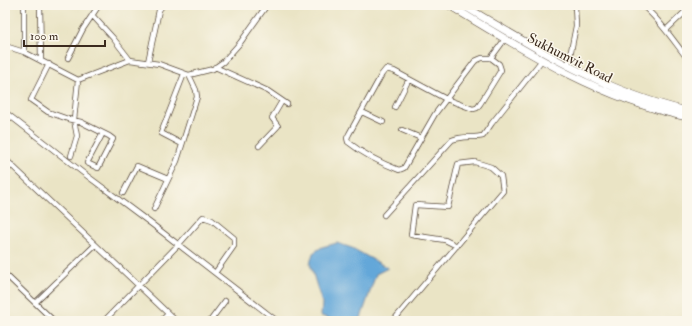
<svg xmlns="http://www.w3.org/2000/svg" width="692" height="326" viewBox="0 0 692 326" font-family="'IM FELL Double Pica',serif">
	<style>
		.water { fill: #64a7d9; stroke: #50687c }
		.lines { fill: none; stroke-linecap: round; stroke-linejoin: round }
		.street-casing { stroke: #554637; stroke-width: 6 }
		.primary-casing { stroke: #554637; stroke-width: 8 }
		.street { stroke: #fff; stroke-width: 4.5 }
		.primary { stroke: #fff; stroke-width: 7 }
		.labels { text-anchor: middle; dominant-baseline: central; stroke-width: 3; stroke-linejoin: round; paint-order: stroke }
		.street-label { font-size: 14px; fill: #3b2a1e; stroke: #fbf7ec }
	</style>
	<rect width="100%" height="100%" fill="#fbf7ec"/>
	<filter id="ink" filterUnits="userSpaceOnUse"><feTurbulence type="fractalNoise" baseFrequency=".025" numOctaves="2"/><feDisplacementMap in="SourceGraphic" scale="8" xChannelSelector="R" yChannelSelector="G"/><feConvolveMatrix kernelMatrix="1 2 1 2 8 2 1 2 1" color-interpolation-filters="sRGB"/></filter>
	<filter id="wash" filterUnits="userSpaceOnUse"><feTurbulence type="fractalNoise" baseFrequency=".012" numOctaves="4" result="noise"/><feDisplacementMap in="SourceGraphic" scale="16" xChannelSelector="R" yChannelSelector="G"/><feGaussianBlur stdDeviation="0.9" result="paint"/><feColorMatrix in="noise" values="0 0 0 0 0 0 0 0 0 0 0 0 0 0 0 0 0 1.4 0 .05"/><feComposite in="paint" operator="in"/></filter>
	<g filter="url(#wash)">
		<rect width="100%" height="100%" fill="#eae4c5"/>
		<path class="water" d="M337,243L352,248L388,268L376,274L360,321H337L321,316L322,303L310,264L313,253L322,247Z"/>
	</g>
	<g filter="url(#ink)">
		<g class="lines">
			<defs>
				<path id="street" d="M24,5V52
					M40,5L41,60
					M642,5C660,20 673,40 687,58
					M92,15L113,38L130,60L159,64L189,75L213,69L223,62L240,43L267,5
					M666,30L687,10
					M5,46L24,52L78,80L130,60
					M68,58L83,29L99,5
					M491,58L499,64L501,70L480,104L477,108L473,109L446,99L394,71L386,69L382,74L349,134L347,138L348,142C363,154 381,163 399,170L404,168L435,114L475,61L482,58H491L505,39
					M148,62L158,15L159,10L163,5
					M49,64L31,100L48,112L68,119L81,122L109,136L113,139L98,168L87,163L103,133
					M568,66L576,26L575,5
					M215,67L268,91L287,104
					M395,107L409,79
					M5,112L82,172L153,225L277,321
					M362,112L383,122
					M402,130L421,138
					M182,144L161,133L184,74
					M259,146L278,126L272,118L282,101
					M71,156L77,136L74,120L78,80
					M5,159L176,321
					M5,172L12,165
					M123,193L137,166L168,179
					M154,209L177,161L197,97L196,90L189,75
					M384,215L452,140C462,136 472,138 483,136L492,123L542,60
					M5,274L54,321
					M35,303L95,245
					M104,321L179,244L203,217L212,220L234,238V246L215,273
					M161,321L168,314
					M210,321L225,301
					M393,321L503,191L501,176L491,167L475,162L458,164L448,207L415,205L411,235L445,240L457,246"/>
				<path id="primary" d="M449,5C524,51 600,99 687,117
					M463,5C534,48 605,92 687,111"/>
			</defs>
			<use href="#street" class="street-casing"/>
			<use href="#primary" class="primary-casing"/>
			<use href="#street" class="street"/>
			<use href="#primary" class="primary"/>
		</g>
	</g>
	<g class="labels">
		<g class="street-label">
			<text transform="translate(570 58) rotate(27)">Sukhumvit Road</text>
		</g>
	</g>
	<rect width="692" height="326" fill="none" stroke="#fbf7ec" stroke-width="20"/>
	<path d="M24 40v6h81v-6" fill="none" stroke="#3b2a1e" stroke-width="2"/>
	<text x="30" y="40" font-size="12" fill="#3b2a1e" stroke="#fbf7ec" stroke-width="3" paint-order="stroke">100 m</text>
</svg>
